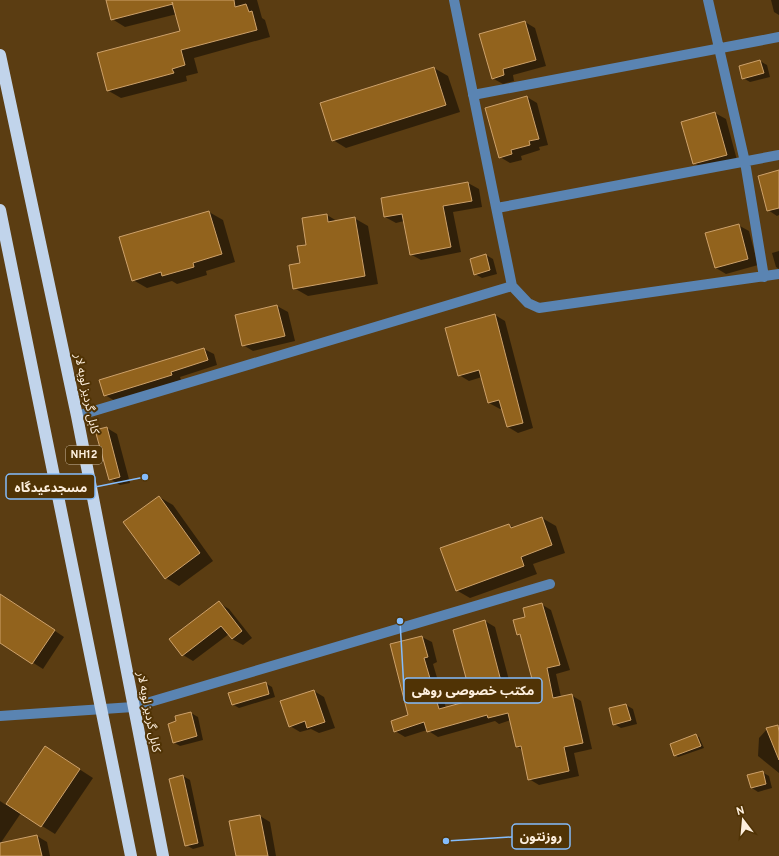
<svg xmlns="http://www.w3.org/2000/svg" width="779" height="856" viewBox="0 0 779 856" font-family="Overpass,'Noto Sans Arabic',sans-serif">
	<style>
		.shadow { fill: #0007 }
		.building { fill: #92631d; stroke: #cda16a }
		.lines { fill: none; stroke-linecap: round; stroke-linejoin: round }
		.minor { stroke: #5a84b2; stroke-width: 10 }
		.highway { stroke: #c1d4eb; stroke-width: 12 }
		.labels { text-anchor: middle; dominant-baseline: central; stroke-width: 4; stroke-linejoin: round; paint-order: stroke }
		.shield { fill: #503305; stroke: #c9b79d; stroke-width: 1 }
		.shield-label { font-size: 11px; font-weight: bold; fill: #fdefde }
		.street-label { font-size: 12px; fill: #fdefde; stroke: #503305 }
		.leader { fill: none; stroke: #84bcfb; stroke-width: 1.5 }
		.callout-dot { fill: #84bcfb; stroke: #503305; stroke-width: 1.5 }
		.callout { fill: #503305; stroke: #84bcfb; stroke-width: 1.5 }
		.callout-label { font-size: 13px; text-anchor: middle; font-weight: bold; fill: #fdefde }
	</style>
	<rect width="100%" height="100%" fill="#5b3d12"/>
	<path class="shadow" d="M107,0H257L262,18L265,20L270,37L194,58L198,73L186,76L187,81L121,98L107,90L182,32L177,14L125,27L112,19Z
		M771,0H779V15L774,12Z
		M525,22L535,28L546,66L513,75L514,81L503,84L492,78Z
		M760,61L767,65L770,77L750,82L743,78Z
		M434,68L448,76L460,112L346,148L333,140Z
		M527,97L537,103L548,145L539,147L540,150L521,156L522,160L510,163L500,157Z
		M715,113L726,119L737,160L704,169L694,163Z
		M779,171V215L777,216L768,210Z
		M468,183L479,189L482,207L453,212L461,252L421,260L410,254L404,221L396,223L385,217Z
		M209,212L223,220L235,262L206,271L207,275L177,284L172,281L147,288L133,280Z
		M327,215L337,221L354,218L368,226L378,284L308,296L294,288L307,245Z
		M738,225L749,231L758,265L726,274L716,268Z
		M779,251V269L776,267L772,253Z
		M486,255L493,259L497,274L482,278L475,274Z
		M277,306L288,312L295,341L253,351L243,345L236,316Z
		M495,315L505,321L533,428L518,433L508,427L502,408L500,409L489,403L482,377L469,381L459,375Z
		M204,349L214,354L217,365L180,377L181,380L115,401L105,395Z
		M107,428L117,434L130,483L120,485L110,479Z
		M159,497L173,505L213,561L179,586L166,578Z
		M542,518L556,526L565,553L533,564L537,574L470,598L456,590L509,525L515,528Z
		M0,594L64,637L43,669L0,642Z
		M219,603L229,609L252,638L243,645L232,639L229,634L193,661L183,655Z
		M541,604L551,610L570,670L556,674L561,697L571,695L581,701L592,749L574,753L579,776L539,785L529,779L522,750L517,746L511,720L499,724L495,721L438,737L427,730L405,737L395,731L409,716L422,637L432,642L437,662L433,664L446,708L473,701L485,621L495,627L510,684L533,679L522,636L518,634L527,618Z
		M265,683L272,687L275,697L239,708L232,704Z
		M314,691L324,697L335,728L319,733L311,729L300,732L290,726Z
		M626,705L633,709L637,724L621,728L614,724Z
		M191,713L198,717L203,740L180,746L173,742L178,722Z
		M779,726V773L758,756L759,738L767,729Z
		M696,736L699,737L704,748L678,757L675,755Z
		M45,747L93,778L55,834L21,813L0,844V801L6,805Z
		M762,772L769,776L772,788L758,792L752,788Z
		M183,776L190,780L204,846L193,849L186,845Z
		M260,816L270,822L276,856H237Z
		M37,836L47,842L50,856H2L0,844Z"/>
	<path class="building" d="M106,0H234L235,7L246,4L249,12L252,11L257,30L181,50L185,65L172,69L174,73L107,91L97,53L180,31L172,2L173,4L111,20Z
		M525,21L536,60L503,69L504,75L492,79L479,34Z
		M760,60L764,73L742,79L739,66Z
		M434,67L446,105L332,141L320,103Z
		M527,96L539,139L529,141L530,145L511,150L512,154L499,158L485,108Z
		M715,112L727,155L693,164L681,122Z
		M779,170V208L767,211L758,176Z
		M468,182L472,201L443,206L451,247L410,255L402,214L384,217L381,198Z
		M209,211L222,254L193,263L194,267L162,276L161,272L132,281L119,237Z
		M327,214L328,222L355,217L365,276L293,289L289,265L300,263L297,246L306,245L302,218Z
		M739,224L748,259L715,268L705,233Z
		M486,254L490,270L474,275L470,259Z
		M277,305L285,336L242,346L235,315Z
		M495,314L523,423L507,427L499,400L488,403L479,370L458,376L445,328Z
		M204,348L208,360L171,372L172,375L104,396L99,380Z
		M107,427L120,477L109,480L95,430Z
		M159,496L200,553L165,579L123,522Z
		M542,517L552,545L521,557L524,566L456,591L440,548L509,524L511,528Z
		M0,594L55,630L32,664L0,643Z
		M219,601L242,631L232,639L221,626L182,656L169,639Z
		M542,603L560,665L547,668L553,698L572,694L583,743L564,747L569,771L528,780L521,746L516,747L508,713L488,718L487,715L427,732L424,722L394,732L391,721L408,715L390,644L422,636L428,657L424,658L439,709L472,700L453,630L485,620L502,685L532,679L520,634L517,635L513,620L525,617L523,608Z
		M266,682L269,694L232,705L228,693Z
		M314,690L325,722L307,728L305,721L289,727L280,701Z
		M626,704L631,720L613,725L609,708Z
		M191,712L197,736L173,743L168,724L176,721L175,716Z
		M778,725L779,732V760L766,728Z
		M696,734L701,746L674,756L670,744Z
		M45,746L80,769L41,827L6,804Z
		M763,771L766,784L751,788L747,775Z
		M183,775L198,843L185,846L169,779Z
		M260,815L268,856H236L229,821Z
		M37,835L42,856H0V843Z"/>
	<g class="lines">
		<path class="minor" d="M454,0L512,286L528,303L539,308L779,274
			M708,0L745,162L764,277
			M473,95L779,37
			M497,208L779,155
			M77,416L512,286
			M0,716L133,707L550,584"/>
		<path class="highway" d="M0,55L77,416L163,856
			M0,210L131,856"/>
	</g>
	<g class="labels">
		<rect class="shield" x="66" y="446" width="36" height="18" rx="3"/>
		<g class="shield-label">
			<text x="84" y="455">NH12</text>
		</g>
		<g class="street-label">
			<text transform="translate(86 394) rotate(78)">کابل گردیز لویه لار</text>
			<text transform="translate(148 712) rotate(79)">کابل گردیز لویه لار</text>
		</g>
	</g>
	<path class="leader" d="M145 477L95 487M400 621L404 690M446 841L512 837"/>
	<g class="callout-dot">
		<circle cx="145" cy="477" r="4"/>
		<circle cx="400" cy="621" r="4"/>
		<circle cx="446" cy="841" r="4"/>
	</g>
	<g class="callout">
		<rect x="6" y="474" width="89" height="25" rx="4"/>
		<rect x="404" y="678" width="138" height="25" rx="4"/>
		<rect x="512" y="824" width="58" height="25" rx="4"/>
	</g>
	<g class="callout-label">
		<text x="51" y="492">مسجدعیدگاه</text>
		<text x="473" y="695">مکتب خصوصی روهی</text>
		<text x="541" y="841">روزنتون</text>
	</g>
	<g transform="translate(743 820) rotate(344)" stroke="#503305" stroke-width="3" paint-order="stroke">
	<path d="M0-3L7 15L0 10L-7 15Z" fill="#fdefde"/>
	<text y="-6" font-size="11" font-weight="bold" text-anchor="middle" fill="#fdefde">N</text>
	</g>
</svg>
